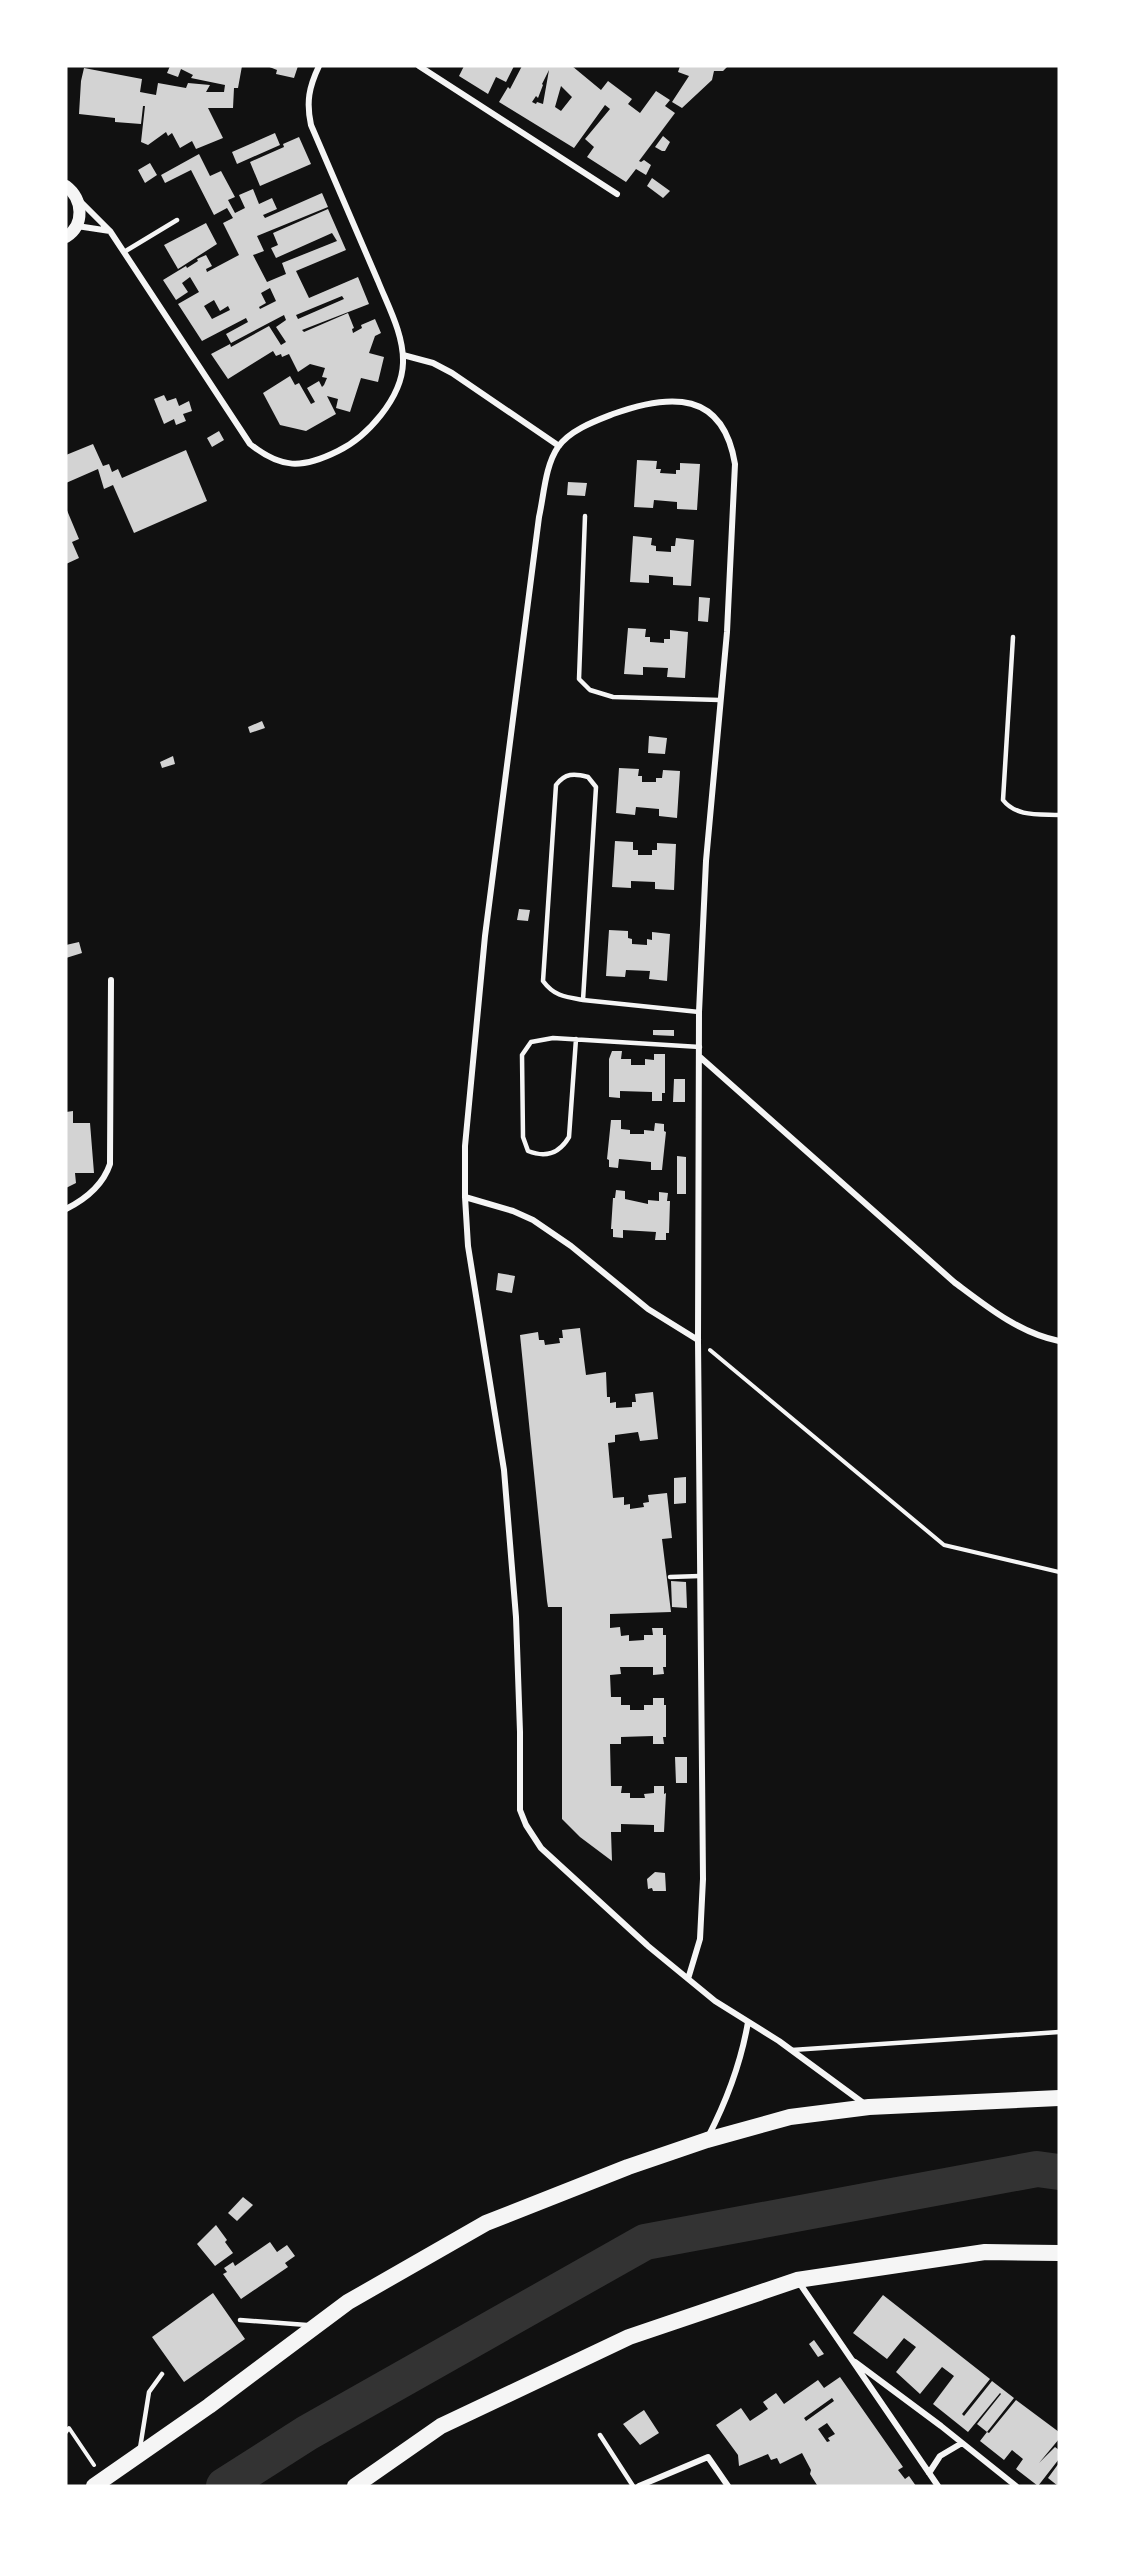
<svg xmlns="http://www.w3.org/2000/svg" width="1125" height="2552" viewBox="0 0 1125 2552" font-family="'Nunito Sans',sans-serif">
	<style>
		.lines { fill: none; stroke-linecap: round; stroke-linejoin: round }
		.river { stroke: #333; stroke-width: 36 }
		.building { fill: #d3d3d3; fill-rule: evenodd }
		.path { stroke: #f5f5f5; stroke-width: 4 }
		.service { stroke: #f5f5f5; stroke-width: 4.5 }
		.minor { stroke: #f5f5f5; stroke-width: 6 }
		.secondary { stroke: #f5f5f5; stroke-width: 12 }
		.trunk { stroke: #f5f5f5; stroke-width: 16 }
	</style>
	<rect width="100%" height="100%" fill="#111"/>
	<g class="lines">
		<path class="river" d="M224,2486L307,2433L645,2242L1037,2169L1059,2172"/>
	</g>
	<path class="building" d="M170,66H242L238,88H234L233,108H208L223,138L196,149L192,141L180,148L172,133L168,136L166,132L148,145L141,142L145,106H143L141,124L115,122V118L79,114L81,81L84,68L142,79L140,92L156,95L158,83L186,88L188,83L210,85L206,92H224L225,85L191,78L193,75L181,69L178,77L167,73Z
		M267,66H298L294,78L276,74L277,70Z
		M464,66H514L506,82L496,77L488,94L459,76Z
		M522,66H572L601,90L608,81L632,99L628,104L640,113L656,91L670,100L665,106L675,113L639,161L641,162L644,160L651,165L646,175L636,169L626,182L587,157L594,147L585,139L610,109L605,105L574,148L499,102L508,87L510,89ZM549,70L543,104L537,102L536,104L532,102L536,96L538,98L543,85L542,84ZM561,86L572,97L561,111L555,107Z
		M680,66H728L723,71H714L712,80L682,108L672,102L689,76L678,72Z
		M275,133L280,145L237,164L232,152Z
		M663,136L670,142L665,151H662L655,147Z
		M299,137L311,164L260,186L250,162L284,147L283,144Z
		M199,154L210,176L221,171L235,197L228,200L235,213L245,208L239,195L253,189L259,204L272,198L277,209L263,215L265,218L322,193L328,207L257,236L264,251L253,255L267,282L286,274L282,263L337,241L332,233L276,258L271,248L278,245L273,233L328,209L346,250L296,271L309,298L358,277L369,304L302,330L304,332L348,313L354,328L352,329L353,333L362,328L361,325L375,319L381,333L375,336L369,353L384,357L378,382L361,378L350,412L336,408L338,399L327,396L336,414L306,431L280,425L263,393L290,376L295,385L299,383L311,404L315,402L307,388L319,381L322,387L324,385L327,378L322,377L325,368L310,364L298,372L289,354L282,357L281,354L276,356L273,351L228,379L211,354L230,344L231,347L269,326L281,345L286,342L276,327L286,320L284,315L231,343L226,334L248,322L246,318L202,341L178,304L199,292L190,277L182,283L188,292L176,300L163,280L186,266L187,268L198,261L197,259L206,255L212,266L206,269L207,272L239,255L223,223L233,218L227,208L214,215L191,170L165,183L161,175ZM270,288L276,301L260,309L259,307L266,303L261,293ZM342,296L344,299L298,319L296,315ZM214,300L220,311L228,306L230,310L212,319L204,306Z
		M150,163L157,175L145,183L138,170Z
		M652,178L670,191L663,198L647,186Z
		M206,223L217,244L178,269L164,245Z
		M164,395L167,401L176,398L179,406L189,401L192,411L183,414L186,421L176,425L174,419L164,424L154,399Z
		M219,431L224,440L212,447L207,438Z
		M93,444L103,466L109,464L112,472L118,469L122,478L186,450L207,501L134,533L113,485L104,489L98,469L66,483V455Z
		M637,460L657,461L656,469H661L660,473L676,474V470H680V463L700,464L697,510L677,509V502L654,500L653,508L634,507Z
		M568,482L587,483L585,496L567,495Z
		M66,508L79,539L72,542L79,558L66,564Z
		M633,536L652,538L651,545L656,546V551L671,552V546H675L676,538L694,540L691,586L673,585V577L649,575V583L630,582Z
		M699,597L710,598L708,622L698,621Z
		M628,628L646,629L645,637H650V642L664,643V639H670V630L688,632L685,678L667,677L668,668L643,667V675L624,674Z
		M262,721L265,728L250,733L248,727Z
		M649,736L667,738L665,754L648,753Z
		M173,756L175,764L162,768L160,762Z
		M619,768L639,769L638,776H642V782H656V778H662L663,770L680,771L677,818L659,816V809L636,807L635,815L616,813Z
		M615,841L633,842V850H638V855H652V850H657V843L676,844L674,890L655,889V882L631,881V888L612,887Z
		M519,909L530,910L528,921L517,920Z
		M609,930L628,931V938L632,939V944L647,945V939L652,940V932L670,934L667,981L649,979L650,971L626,970L625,977L606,976Z
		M79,942L82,953L66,958V945Z
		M653,1030H674V1036L653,1035Z
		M612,1051H622L621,1059H631V1065H645V1059L654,1060V1054H665V1093H662V1101H652V1092L620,1091V1098L609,1097V1059Z
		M674,1079H685V1102H673Z
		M73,1111V1123H90L94,1173H75L76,1183L66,1188V1112Z
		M611,1120H621V1129L630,1130V1134H644V1130L654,1131L655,1123L664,1124V1131L666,1132L662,1170H651V1162L619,1159L618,1168L609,1167V1160L607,1159Z
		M677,1156L686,1157V1194H677Z
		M616,1190L625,1191V1199L648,1204V1200L659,1201V1192L668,1193L667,1201H670L669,1233H666V1240H655L656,1232L623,1230V1238L613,1237V1229H611L613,1198H615Z
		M498,1273L515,1276L512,1293L496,1290Z
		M580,1328L586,1375L606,1372L607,1397H610V1403L616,1402V1408L632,1407V1402H636L635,1394L653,1392L658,1439L640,1441L638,1432L615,1435V1442L608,1443L613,1498L624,1497V1505L630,1504V1509L644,1507L643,1503L649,1502L648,1495L667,1493L672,1538L662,1539L671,1612L610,1614V1628L620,1627L621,1636L629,1635V1641L644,1640V1635H653L652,1628H663V1635H666V1667H663L664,1674L653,1675V1667H620L621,1674L610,1675L611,1697H621V1705H630V1710H644V1705H653V1698H664V1705H666V1737H663L664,1744H653V1736L621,1737V1744H610L611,1786H622L621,1793H630V1798H645L644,1794L654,1793V1786H664V1794L666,1793L664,1832H654V1825L621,1824V1832H611L612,1861L580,1837L562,1819V1607H548L547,1601L520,1335L538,1332L539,1340H544L545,1345L560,1343L559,1338H563L562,1330Z
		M686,1477V1503L674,1504V1478Z
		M671,1581L686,1582L687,1608L672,1607Z
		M675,1757H687V1783H676Z
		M655,1872L665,1873L666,1891H653L652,1888L648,1889L647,1879Z
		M243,2197L253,2205L237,2221L228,2213Z
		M216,2225L227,2240L225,2242L233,2253L215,2266L197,2244Z
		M270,2242L277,2252L287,2245L295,2256L285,2263L288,2267L241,2299L223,2274L227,2272L224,2268L233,2262L235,2266Z
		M213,2293L245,2339L184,2382L152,2337Z
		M883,2295L990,2379L962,2414L964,2416L992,2381L1014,2398L987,2432L989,2433L1016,2400L1059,2432V2439L1039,2463L1055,2447L1059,2450V2459L1038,2486L1016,2469L1023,2459L1012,2450L1004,2460L980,2441L987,2432L977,2424L1001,2394L1000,2393L968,2432L933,2404L954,2376L942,2367L920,2394L896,2372L916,2347L904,2338L887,2359L853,2333Z
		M814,2340L824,2354L818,2357L809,2344Z
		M840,2377L903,2467L898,2470L905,2479L909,2476L916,2486H815L817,2485L810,2474L811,2470L802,2453L780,2464L777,2458L771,2460L768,2454L739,2466L738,2455L716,2425L741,2408L750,2421L768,2409L763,2402L776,2393L784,2404L818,2380L824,2388ZM832,2398L834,2401L806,2421L804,2418ZM827,2423L835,2434L828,2438L830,2441L827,2442L818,2429Z
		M644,2410L659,2433L640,2445L623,2424Z
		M1059,2463V2486H1058L1048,2478Z"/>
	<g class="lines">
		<path class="path" d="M710,1350L944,1545L1059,1572
			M66,2432L69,2428L94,2465"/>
		<path class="service" d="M124,252L177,220
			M585,516L579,679L590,690L613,697L720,700
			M1013,637L1003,800C1016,817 1039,814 1059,815
			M583,1000C565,997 554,996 543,981L556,785C565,773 574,773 588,777L596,787L583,1000L699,1012
			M576,1039L569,1137C559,1154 546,1158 528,1151L523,1137L522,1055L531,1042L553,1038L700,1047
			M670,1577L700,1576
			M792,2050L1059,2032
			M240,2320L307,2325
			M600,2435L633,2486
			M140,2448L149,2392L162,2374"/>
		<path class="minor" d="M419,66L617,194
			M77,226L110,231L80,201
			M110,231L250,444C281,469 302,469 338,451C367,437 402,398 403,363C404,335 388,306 378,281C356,229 333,177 311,125C306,102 309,87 319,66
			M403,355L433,363L452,373L559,446
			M700,1057L954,1282C986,1306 1019,1333 1059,1341
			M465,1197L513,1211L533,1220L571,1246L648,1309L698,1340
			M66,1209C86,1199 103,1185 110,1164L111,980
			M688,1979L700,1939L703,1879L698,1340L699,1012L706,861L727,632L735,464C723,391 671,393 613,414C595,421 570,430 558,447C545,466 544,495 539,517L485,936L465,1146V1197L468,1246L504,1470L516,1617L520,1732V1810L526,1825L541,1848L647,1945L648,1946L715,2001L779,2041L866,2105
			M708,2137C727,2100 741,2063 748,2022
			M798,2281L938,2486
			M855,2362L941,2426L1016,2486
			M929,2473L940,2456L962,2443
			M639,2486L708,2457L728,2486"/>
		<path class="secondary" d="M66,186C83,199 85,225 66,237"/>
		<path class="trunk" d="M94,2486L209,2406L348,2302L486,2223L628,2167L707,2140L790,2117L869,2107L1059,2098
			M355,2486L441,2426L629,2337L797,2280L985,2252L1059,2253"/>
	</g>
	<rect width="1125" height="2552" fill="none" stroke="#ffffff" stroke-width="135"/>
</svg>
